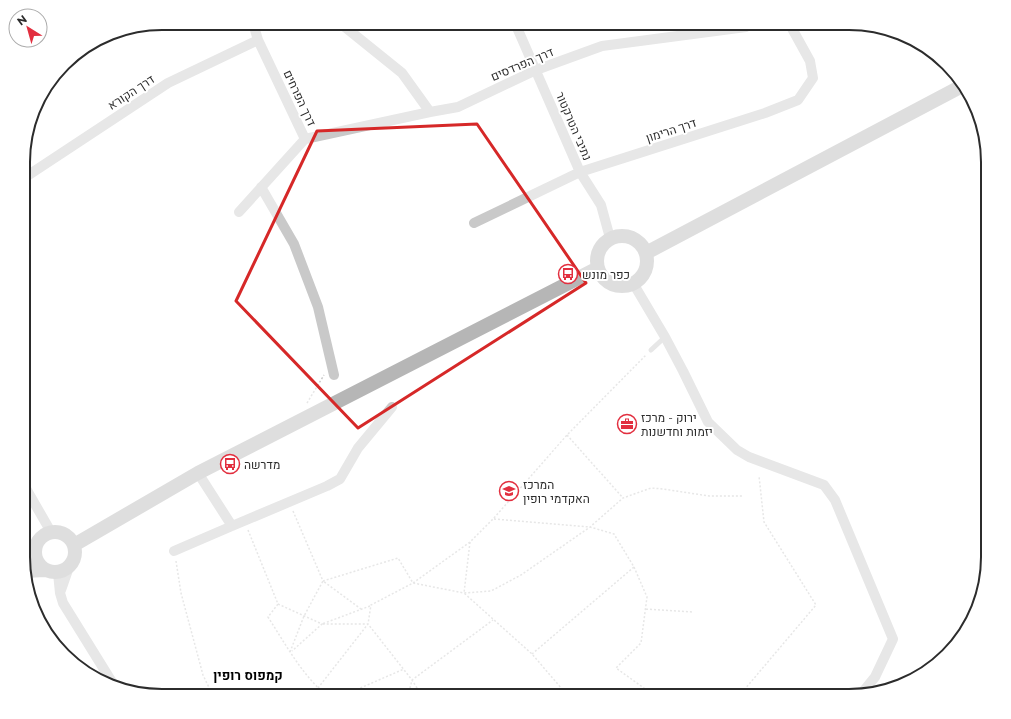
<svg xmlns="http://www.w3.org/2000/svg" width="1011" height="719" viewBox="0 0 1011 719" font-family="Montserrat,Heebo,sans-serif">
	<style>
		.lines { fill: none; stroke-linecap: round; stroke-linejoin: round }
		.path { stroke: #c9c9c9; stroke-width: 1.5; stroke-dasharray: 2 2; stroke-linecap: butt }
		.service { stroke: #c9c9c9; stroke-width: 5 }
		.minor { stroke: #c9c9c9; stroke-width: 10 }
		.secondary { stroke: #b6b6b6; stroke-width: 14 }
		.marked { fill: none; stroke: #d62828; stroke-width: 3; stroke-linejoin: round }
		.labels { text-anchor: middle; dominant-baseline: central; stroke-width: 4; stroke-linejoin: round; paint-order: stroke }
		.street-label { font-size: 12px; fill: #2c2c2c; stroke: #fff }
		.poi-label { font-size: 12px; fill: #2c2c2c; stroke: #fff; text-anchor: start }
		.neighbourhood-label { font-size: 13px; font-weight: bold; fill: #000; stroke: #fff }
		.rim { fill: none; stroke: #2c2c2c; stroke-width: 2 }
	</style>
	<rect width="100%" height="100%" fill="#fff"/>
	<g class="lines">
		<path class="path" d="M307,403L324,375
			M567,435L623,498
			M293,511L323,581L398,558L413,583L464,593L491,591L521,575L590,527L623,498L651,488L663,489L709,496H742
			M494,519L590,527L614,534L634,567L532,654
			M248,530L278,604L268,617C286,645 302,675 327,696
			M176,561L181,593L203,675L213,696
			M634,567L647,597L641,643L616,668L648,691L653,696
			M278,604L322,624L292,651
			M370,606L322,624H368L412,680L422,696
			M646,609L693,612
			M290,652L304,616L323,581L361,609
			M309,696L318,688L368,624L371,605L413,583L470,542
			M342,696L404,669
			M408,696L412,680L493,620
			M568,696L532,654L464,593L470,542L493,519L567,435L646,355
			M739,696L816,605L764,522L759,476"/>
		<path class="service" d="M651,350L665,337"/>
		<path class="minor" d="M340,23L402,73L430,112
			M515,23L580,172L601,205L610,238
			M305,139L430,112L458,107L536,70L602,46L746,27L753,23
			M24,178L168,83L258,40
			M261,187L294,244L318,307L334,375
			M239,212L305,139L258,40L253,23
			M474,223L580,172L765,113L798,100L813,78L810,61L789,23
			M633,283L665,337L683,371L708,422L737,450L749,457L824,485L835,500L893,639L875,677L862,693
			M198,473L232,526
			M24,485L51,532
			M174,551L232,526L327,486L340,479L358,448L392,407
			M58,573L60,593L63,603L115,687
			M61,590L69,567"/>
		<path class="secondary" d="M597 261a25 25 0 1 1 50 0a25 25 0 1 1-50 0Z
			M646,253L962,86
			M35 552a20 20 0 1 1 40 0a20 20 0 1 1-40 0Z
			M74,545L198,473L598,268
			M24,571L45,570"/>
	</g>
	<path d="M0 0H1011V719H0ZM477,124L586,283L358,428L236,301L317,131Z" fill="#fff" fill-opacity=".55" fill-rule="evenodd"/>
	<path class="marked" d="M477,124L586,283L358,428L236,301L317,131Z"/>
	<defs>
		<symbol id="bus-ring" viewBox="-11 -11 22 22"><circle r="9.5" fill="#fff" stroke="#e22f3f" stroke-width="1.5"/><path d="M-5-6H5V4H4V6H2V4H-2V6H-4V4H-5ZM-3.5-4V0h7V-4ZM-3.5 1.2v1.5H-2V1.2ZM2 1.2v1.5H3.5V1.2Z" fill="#e22f3f"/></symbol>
		<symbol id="office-ring" viewBox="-11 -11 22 22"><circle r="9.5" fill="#fff" stroke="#e22f3f" stroke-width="1.5"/><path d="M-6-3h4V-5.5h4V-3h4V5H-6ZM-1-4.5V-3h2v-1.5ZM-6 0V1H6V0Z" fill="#e22f3f"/></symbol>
		<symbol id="university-ring" viewBox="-11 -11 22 22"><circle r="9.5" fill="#fff" stroke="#e22f3f" stroke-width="1.5"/><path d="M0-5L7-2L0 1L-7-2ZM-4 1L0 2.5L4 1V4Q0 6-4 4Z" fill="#e22f3f"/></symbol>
	</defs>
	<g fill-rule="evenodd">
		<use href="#bus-ring" x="557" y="263" width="22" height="22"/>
		<use href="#office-ring" x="616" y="413" width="22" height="22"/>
		<use href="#bus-ring" x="219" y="453" width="22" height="22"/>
		<use href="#university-ring" x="498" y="480" width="22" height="22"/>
	</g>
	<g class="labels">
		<g class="street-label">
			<text transform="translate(522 64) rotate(-23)">דרך הפרדסים</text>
			<text transform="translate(131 92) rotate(-33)">דרך הקורא</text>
			<text transform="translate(300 98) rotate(65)">דרך הפרחים</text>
			<text transform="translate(574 126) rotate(67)">נתיבי הטרקטור</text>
			<text transform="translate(671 130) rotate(-18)">דרך הרימון</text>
		</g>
		<g class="poi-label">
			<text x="582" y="274">כפר מונש</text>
			<text x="641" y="417">ירוק - מרכז<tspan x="641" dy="14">יזמות וחדשנות</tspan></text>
			<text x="244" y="464">מדרשה</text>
			<text x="523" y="484">המרכז<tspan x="523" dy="14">האקדמי רופין</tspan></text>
		</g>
		<g class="neighbourhood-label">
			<text x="248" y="675">קמפוס רופין</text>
		</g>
	</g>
	<path d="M0 0H1011V719H0ZM162 30H849A132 132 0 0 1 981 162V557A132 132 0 0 1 849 689H162A132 132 0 0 1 30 557V162A132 132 0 0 1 162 30Z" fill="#fff" fill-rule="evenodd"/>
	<path class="rim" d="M162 30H849A132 132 0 0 1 981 162V557A132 132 0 0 1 849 689H162A132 132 0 0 1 30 557V162A132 132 0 0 1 162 30Z"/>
	<g transform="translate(28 28) rotate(323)"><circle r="19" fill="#ffffff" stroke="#ababab"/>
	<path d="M0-3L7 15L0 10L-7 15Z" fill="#e22f3f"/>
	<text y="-6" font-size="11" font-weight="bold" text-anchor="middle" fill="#2c2c2c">N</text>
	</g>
</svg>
